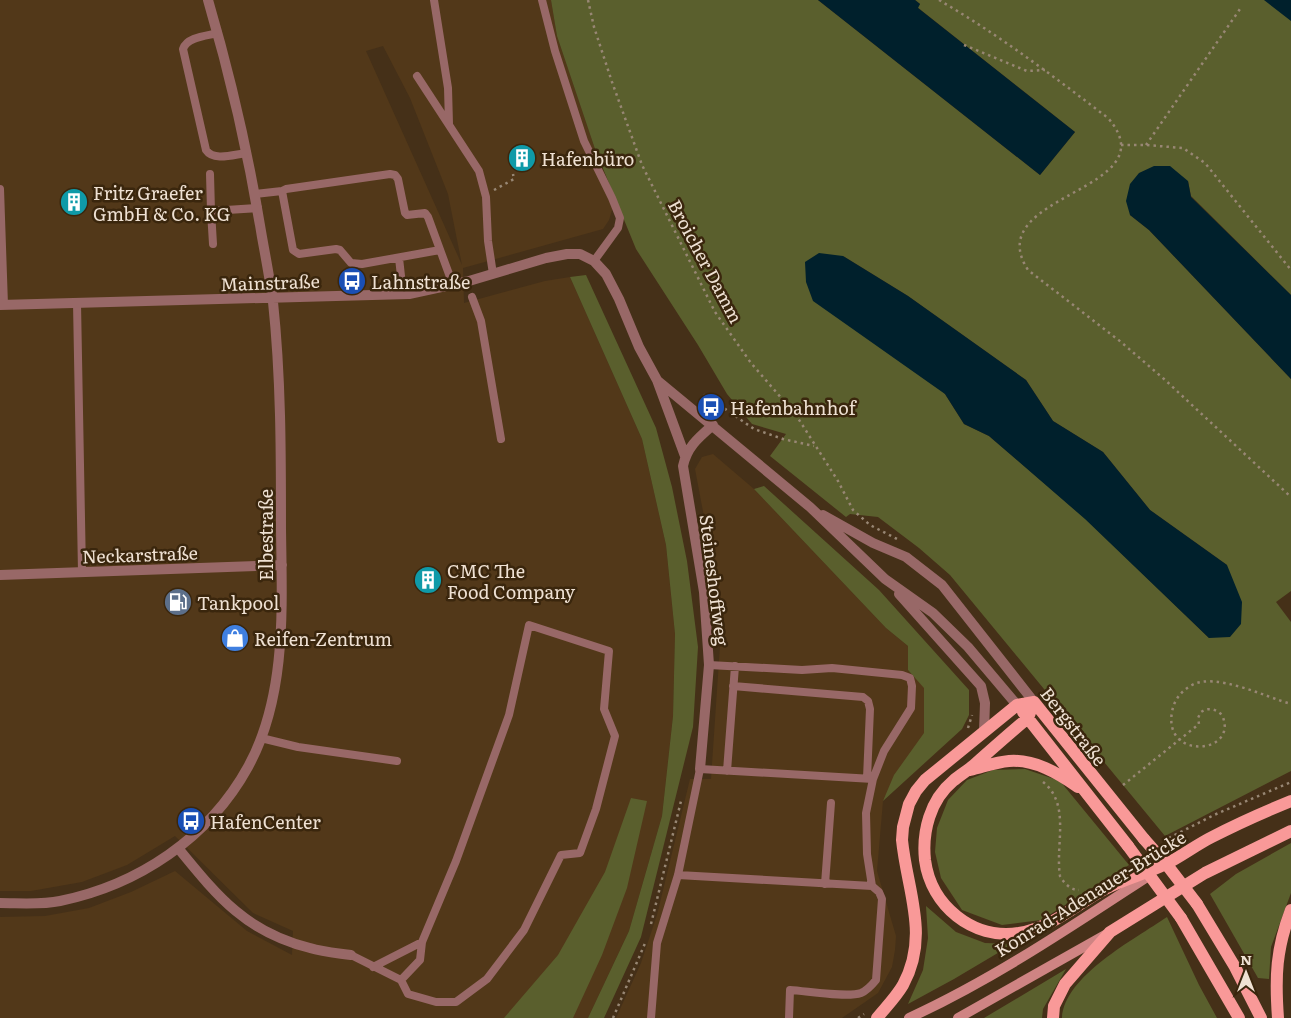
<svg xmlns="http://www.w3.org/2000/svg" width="1291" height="1018" viewBox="0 0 1291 1018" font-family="Literata,serif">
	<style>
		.built { fill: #523819; fill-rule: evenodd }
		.green { fill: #5a5f2d; fill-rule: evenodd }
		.water { fill: #00202c }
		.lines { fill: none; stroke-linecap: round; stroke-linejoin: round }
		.path { stroke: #988774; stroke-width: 2.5; stroke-dasharray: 2.5 4; stroke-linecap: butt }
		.lane { stroke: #986867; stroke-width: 8 }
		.street { stroke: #986867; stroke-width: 10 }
		.secondary { stroke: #cf8483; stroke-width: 10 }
		.primary { stroke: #f99998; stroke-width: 12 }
		.path-bridge { stroke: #988774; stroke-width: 2.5; stroke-dasharray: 2.5 4; stroke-linecap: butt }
		.primary-bridge { stroke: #f99998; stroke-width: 12 }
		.labels { text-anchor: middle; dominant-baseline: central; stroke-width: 5; stroke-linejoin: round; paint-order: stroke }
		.poi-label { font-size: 18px; fill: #efe1d3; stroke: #3a260d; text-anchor: start }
		.street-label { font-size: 18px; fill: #efe1d3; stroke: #3a260d }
	</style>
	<rect width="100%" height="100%" fill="#453018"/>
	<path class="built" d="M0,0H551L557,36L595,149L615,200L609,220L603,229L463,268L464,303L545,281L570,277L642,439L666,545L675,634L673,716L662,816L629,931L588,1018H0V917L45,916L89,908L131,892L175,871L247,931L292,955L293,931L253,913L175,836L127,865L82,882L31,891H0ZM383,46L410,98L448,194L462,265L366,51Z
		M713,454L754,489L886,628L908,646V670L949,713L883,801L877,871L896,936L895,950L892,967L878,993L842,1018H616L641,963L657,915L690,779H711L720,646L713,578L705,522L695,469L702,457Z"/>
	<path class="green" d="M551,0H818L1040,175L1075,132L917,7L920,4L915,0H1291V295L1191,196L1188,181L1130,215L1149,230L1291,379V591L1276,602L1291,622V771L1165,836L950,575L919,548L878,517L850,514L846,517L770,456L786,434L752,424L727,394L698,345L636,249L595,149L557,36ZM843,256L908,296L1026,380L1053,421L1103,452L1150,510L1227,565L1209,638L1086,519L989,436L964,424L945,394Z
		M586,275L656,428L672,487L687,561L698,647L693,727L641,937L604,1018H588L629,931L662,816L673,716L675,634L666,545L642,439L570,277Z
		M764,486L879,590L969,690V715L962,729L883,801L894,775L924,733V688L908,670V646L886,628L754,489Z
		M1025,769L1060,781L1129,865L1041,920L1002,925L962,910L941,878L935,852L937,828L948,800L967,780L993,770Z
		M631,798L647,801L627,888L602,955L573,1018H504L558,955L605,872Z
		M1291,843V893L1271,947L1269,979L1258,978L1210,894L1236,874Z
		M926,906L956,932L985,943L1013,944L954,979L908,1004L923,970L928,938Z
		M1167,917L1199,985L1217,1018H1062C1064,976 1135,939 1167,917Z
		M1066,969L1043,1009L1042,1018H984Z"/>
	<path class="water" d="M818,0H915L920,4L918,8L1075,132L1040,175Z
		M1264,0H1291V21Z
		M1154,166H1170L1188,181L1191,197L1291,295V379L1149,230L1130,215L1126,201L1130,184L1139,173Z
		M819,253L843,256L908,296L1026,380L1053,421L1103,452L1150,510L1227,565L1242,602L1241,624L1230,637L1209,638L1085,519L989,436L964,424L945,394L813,301L806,282L805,262Z"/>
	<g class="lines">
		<path class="path" d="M588,0L594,27L612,82L642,165L715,312L751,363L796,415L838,481L853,510L870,525L897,539
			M939,0C999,35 1053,76 1108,118C1172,192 978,193 1028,270L1121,342L1164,379L1291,497
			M964,45L1027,71L1045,70
			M1121,145H1146L1183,148L1205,163L1291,270
			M1146,145L1240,9
			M494,190L514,179L513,174
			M700,402L705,395L754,429L783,439L814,446
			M968,728L972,715
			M1194,728L1199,724L1198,718L1201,712C1208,707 1216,709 1222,715C1240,754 1163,761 1172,712C1174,700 1181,691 1192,685C1215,672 1266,697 1291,704
			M1043,782C1071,804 1055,845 1060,876C1064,883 1070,890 1079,890
			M1163,841L1214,815L1291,782
			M651,924L681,801
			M613,1018L646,941
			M858,1018L864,1014"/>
		<path class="lane" d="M434,0L448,88L449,124
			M542,0L555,51L584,141L612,198L620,218L618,228L594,261
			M218,33C206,36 187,37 183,49L206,150C214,162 235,154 247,153
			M417,76L479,171L486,197L488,241L493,274
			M210,174L211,211
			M0,189L4,305
			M255,194L282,191
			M213,244L211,211L258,208
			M440,250L362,264L351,263L340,250L336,249L299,254L293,250L282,191L286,189L390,174L395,175L398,179L405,213L407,215L425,213L428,217L453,285
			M399,258L403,294
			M472,297L481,321L501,439
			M77,303L82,572
			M709,665L802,670L832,668L902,675L910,678L912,686L911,708L884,751L873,779L866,813L867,854L872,886L879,892L882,899L876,980C872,985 868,990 861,993C847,998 807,991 790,990L789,1018
			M733,686L863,697L868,701L870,709L867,778
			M261,738L298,747L397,761
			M727,771L735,666
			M678,875L872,886
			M825,884L831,803
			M351,955L401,980L408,994L436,1002H456L487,979L524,930L561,855L580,853L596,809L615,736L604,709L609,651L529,625L509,715L456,861L422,942L420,960L401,980
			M373,967L422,942
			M651,1018L657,943L678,875L700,769L873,779"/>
		<path class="street" d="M0,305L409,294L469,281L546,258L567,254H580L594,261L606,274L619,299L639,347L657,380L685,456
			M658,381L810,507L885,579L933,613L968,647L1017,705
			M823,515L873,543L906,557L942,585L1034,702
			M0,575L282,565
			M899,594L981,686L985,703L984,731
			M700,769L709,665L704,592L683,466C687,447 698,438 713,425
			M178,848C218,897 246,932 310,948C323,952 337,953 351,955
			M0,903C19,903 41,905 60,901C138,885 209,838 248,767C287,696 282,608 281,529C281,453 281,377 273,302C270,280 266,259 262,237C249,157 231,78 208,0"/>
		<path class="secondary" d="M909,1018C994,979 1072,926 1150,875
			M958,1018L1105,935"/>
		<path class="primary" d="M1034,702L1028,718C1010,733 992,749 974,765C967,771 960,775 953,781C930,800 922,832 925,860C931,906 973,940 1019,933C1051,928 1076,905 1103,890C1123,879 1146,874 1166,864C1182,856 1196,845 1212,837C1237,824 1264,812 1291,801
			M1034,702L1144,839
			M1023,712L1128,846
			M970,770C983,767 996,762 1009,761C1034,759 1058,773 1078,787
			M1197,904L1235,967L1261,1018
			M1181,918L1239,1018
			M877,1018C886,1007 896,997 903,985C930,935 907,891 902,840L903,827L909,804L916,791L925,780L1017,705L1034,702
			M1053,1018L1054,1006L1065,984L1110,932L1205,873L1291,831
			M1278,1018C1275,977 1276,949 1291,910"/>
		<path class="path-bridge" d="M1123,785L1194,728"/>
		<path class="primary-bridge" d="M1144,839L1167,865L1197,904
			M1128,846L1181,918"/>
	</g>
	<defs>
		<symbol id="building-disc" viewBox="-11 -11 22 22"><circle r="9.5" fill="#0f9aa8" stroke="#3a260d"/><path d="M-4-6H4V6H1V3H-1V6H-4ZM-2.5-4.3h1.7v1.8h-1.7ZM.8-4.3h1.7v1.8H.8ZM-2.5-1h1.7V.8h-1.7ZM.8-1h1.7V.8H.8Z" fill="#fff"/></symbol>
		<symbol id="bus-disc" viewBox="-11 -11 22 22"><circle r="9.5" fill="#1a4fb4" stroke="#3a260d"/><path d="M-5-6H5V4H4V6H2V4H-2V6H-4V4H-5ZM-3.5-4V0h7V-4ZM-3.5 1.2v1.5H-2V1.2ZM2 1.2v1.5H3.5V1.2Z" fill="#fff"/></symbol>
		<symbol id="fuel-disc" viewBox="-11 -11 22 22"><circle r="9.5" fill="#5c6f8a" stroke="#3a260d"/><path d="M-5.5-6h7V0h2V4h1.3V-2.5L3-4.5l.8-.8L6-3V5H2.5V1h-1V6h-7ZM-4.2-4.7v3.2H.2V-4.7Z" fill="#fff"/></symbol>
		<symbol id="shop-disc" viewBox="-11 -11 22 22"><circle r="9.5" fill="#3f7fe0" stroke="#3a260d"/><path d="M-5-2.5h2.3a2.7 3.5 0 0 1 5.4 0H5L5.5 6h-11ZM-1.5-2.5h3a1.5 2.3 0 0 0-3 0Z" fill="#fff"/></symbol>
	</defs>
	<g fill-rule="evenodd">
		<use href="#building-disc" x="506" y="142" width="32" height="32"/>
		<use href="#building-disc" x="58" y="186" width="32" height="32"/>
		<use href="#bus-disc" x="336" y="265" width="32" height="32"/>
		<use href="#bus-disc" x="695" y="391" width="32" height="32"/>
		<use href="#building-disc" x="412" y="564" width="32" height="32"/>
		<use href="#fuel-disc" x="162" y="586" width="32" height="32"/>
		<use href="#shop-disc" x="219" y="622" width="32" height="32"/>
		<use href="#bus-disc" x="175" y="805" width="32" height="32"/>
	</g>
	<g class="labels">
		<g class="poi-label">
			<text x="541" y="158">Hafenbüro</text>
			<text x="93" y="192">Fritz Graefer<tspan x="93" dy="21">GmbH &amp; Co. KG</tspan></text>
			<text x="371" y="281">Lahnstraße</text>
			<text x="730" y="407">Hafenbahnhof</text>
			<text x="447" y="570">CMC The<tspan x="447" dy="21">Food Company</tspan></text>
			<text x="197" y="602">Tankpool</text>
			<text x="254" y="638">Reifen-Zentrum</text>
			<text x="210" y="821">HafenCenter</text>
		</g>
		<g class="street-label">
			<text transform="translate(706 261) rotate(62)">Broicher Damm</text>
			<text transform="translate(270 282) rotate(-2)">Mainstraße</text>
			<text transform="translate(265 535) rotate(-90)">Elbestraße</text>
			<text transform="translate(140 554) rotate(-2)">Neckarstraße</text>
			<text transform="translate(715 580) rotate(83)">Steineshoffweg</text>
			<text transform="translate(1074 726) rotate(52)">Bergstraße</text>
			<text transform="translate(1090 893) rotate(-32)">Konrad-Adenauer-Brücke</text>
		</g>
	</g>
	<g transform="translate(1246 973)" stroke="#3a260d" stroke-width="4" paint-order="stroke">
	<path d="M0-4L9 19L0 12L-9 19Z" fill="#efe1d3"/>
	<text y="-8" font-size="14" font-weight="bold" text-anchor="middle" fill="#efe1d3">N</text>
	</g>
</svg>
